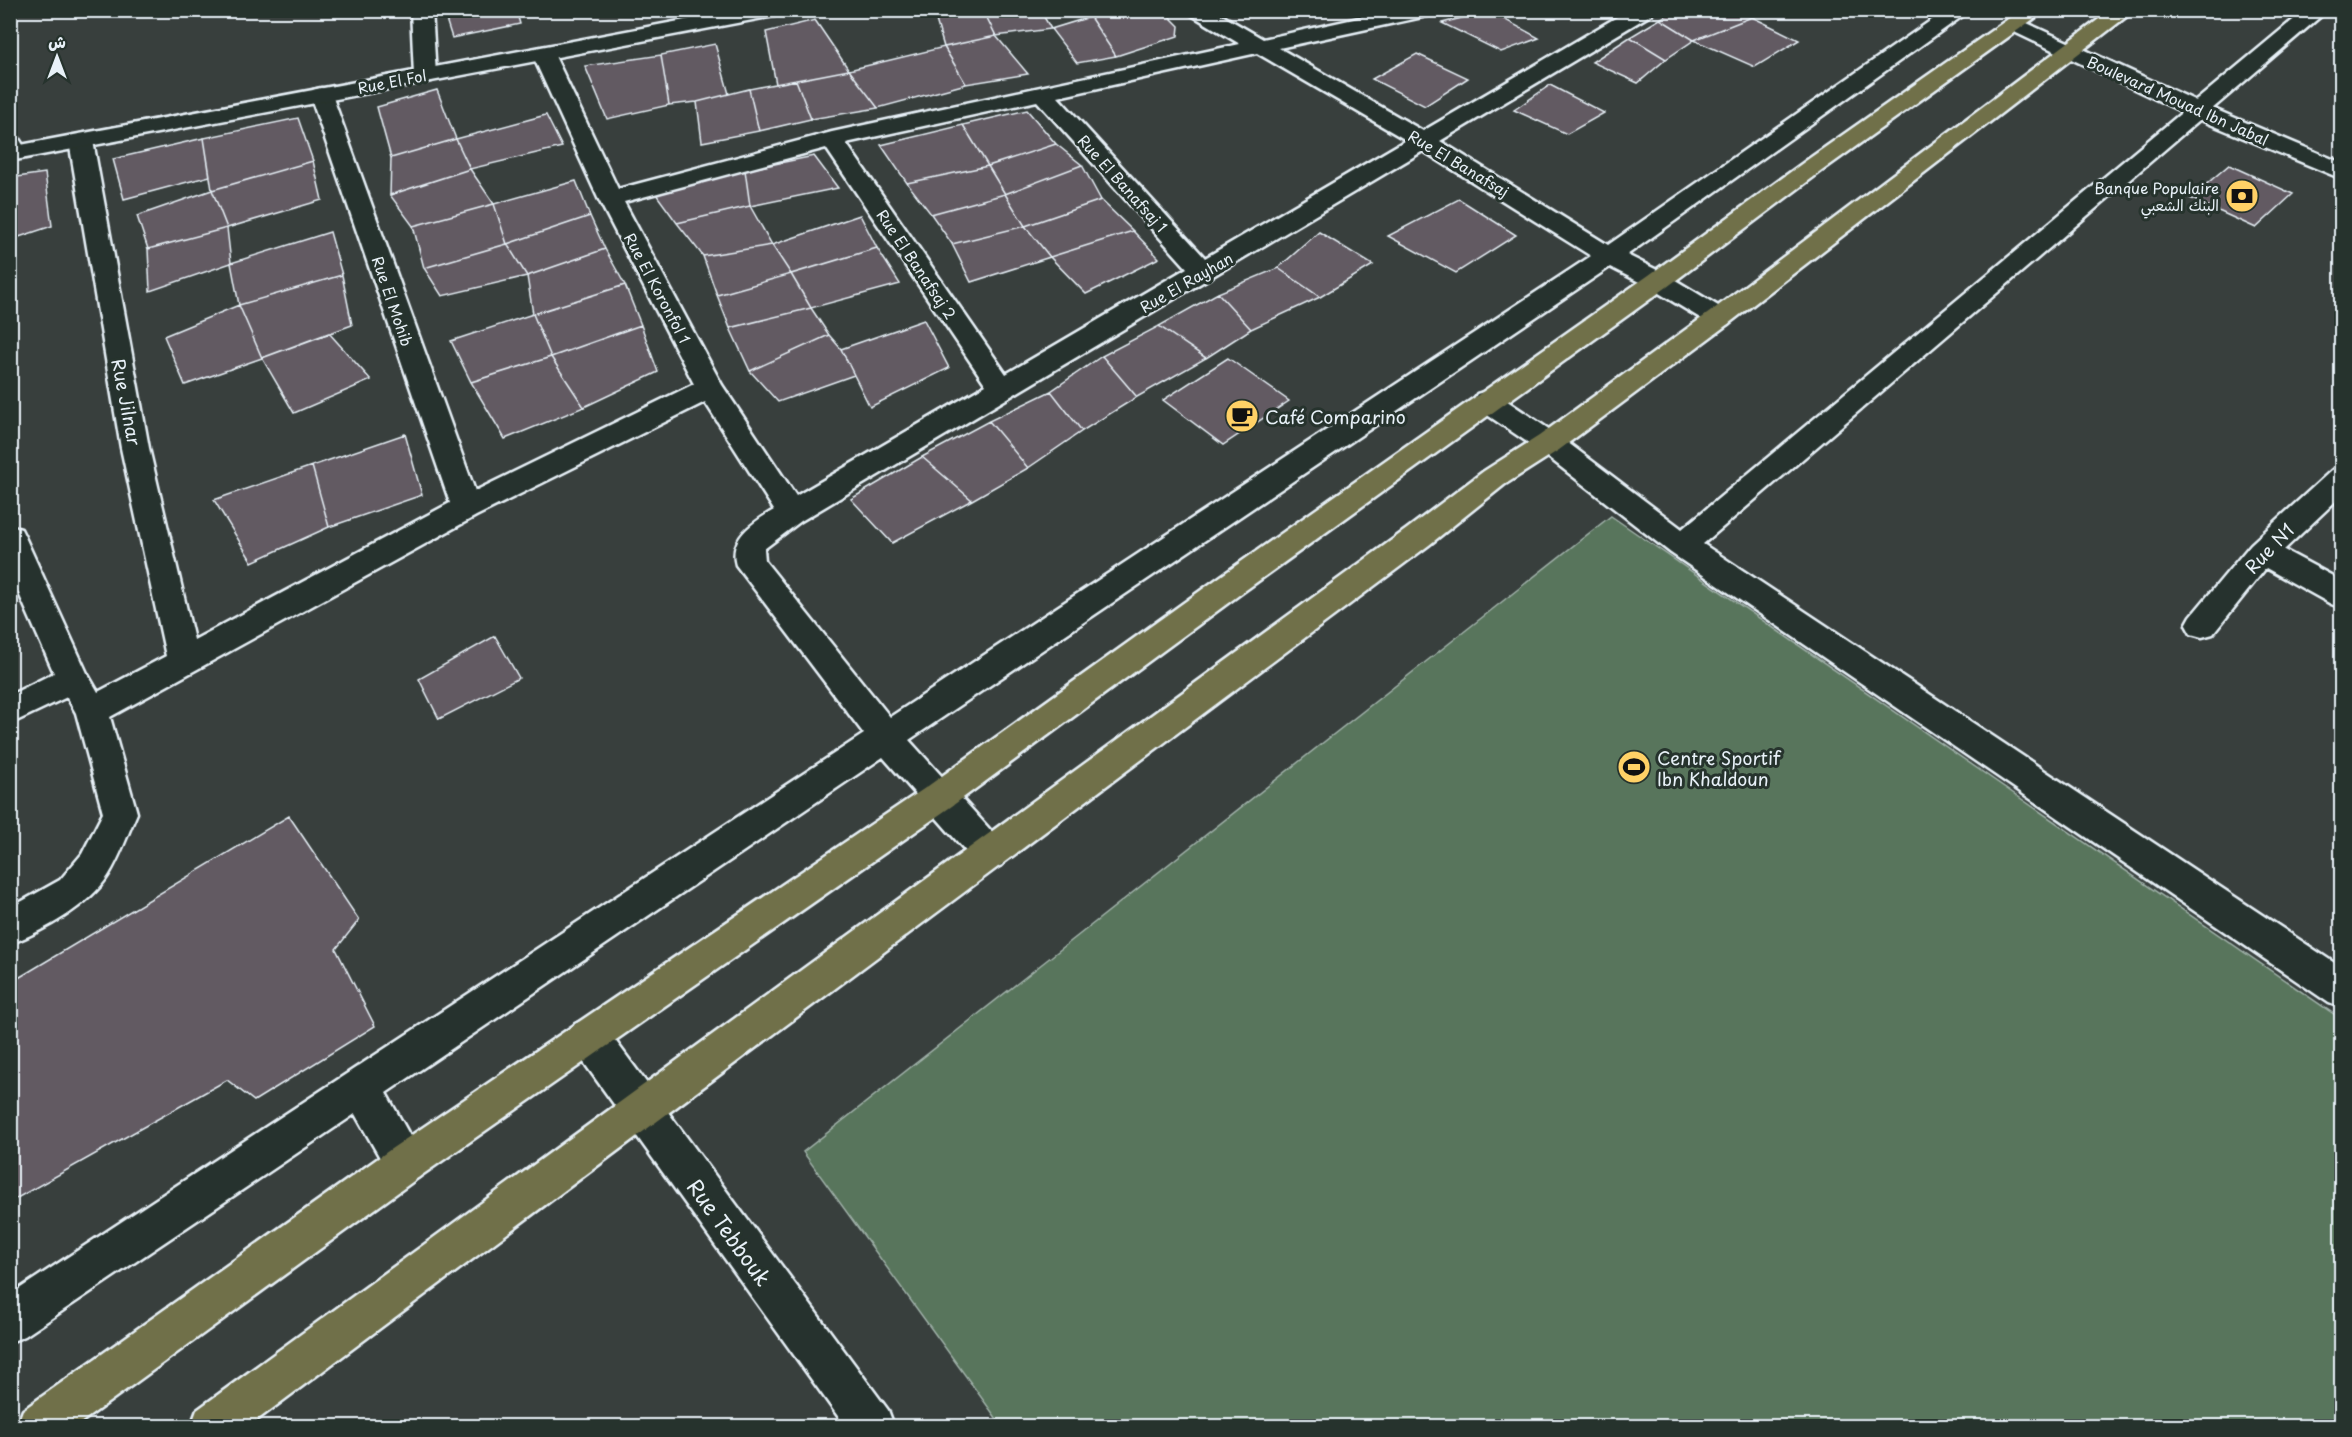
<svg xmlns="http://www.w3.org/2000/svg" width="2352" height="1437" viewBox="0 0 2352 1437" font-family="'Playpen Sans','Playpen Sans Arabic',sans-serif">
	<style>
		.green { fill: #59745b; stroke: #a0b2aa; stroke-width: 1.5 }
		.building { fill: #625a62; stroke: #e8f1f8; stroke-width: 1.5 }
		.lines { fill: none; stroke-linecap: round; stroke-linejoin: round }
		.street-casing { stroke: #e8f1f8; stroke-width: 5 }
		.secondary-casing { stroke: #e8f1f8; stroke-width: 5 }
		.primary-casing { stroke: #e8f1f8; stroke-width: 5 }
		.street { fill: #26332d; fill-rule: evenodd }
		.secondary { fill: #26332d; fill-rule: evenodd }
		.primary { fill: #70704a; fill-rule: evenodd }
		.labels { text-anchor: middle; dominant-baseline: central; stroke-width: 6; stroke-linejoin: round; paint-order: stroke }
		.far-street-label { font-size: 15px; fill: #e8f1f8; stroke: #26332d }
		.far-poi-label { font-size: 15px; fill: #e8f1f8; stroke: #26332d; text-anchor: end }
		.street-label { font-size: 18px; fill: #e8f1f8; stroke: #26332d }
		.poi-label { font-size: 18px; fill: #e8f1f8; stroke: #26332d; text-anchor: start }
		.near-street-label { font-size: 21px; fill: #e8f1f8; stroke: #26332d }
	</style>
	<rect width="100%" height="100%" fill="#383f3d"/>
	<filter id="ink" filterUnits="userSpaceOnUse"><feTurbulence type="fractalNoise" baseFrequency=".0167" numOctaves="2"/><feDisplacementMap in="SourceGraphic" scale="12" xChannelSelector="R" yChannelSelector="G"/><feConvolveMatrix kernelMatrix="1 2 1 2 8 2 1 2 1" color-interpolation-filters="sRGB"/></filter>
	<g filter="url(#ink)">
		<path class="green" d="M1611,516L2341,1019V1426H1002L803,1152Z"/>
		<path class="building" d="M443,10H516L520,24L452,38Z
			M933,10H983L996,36L944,47Z
			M983,10H1040L1051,29L996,36Z
			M1113,10H1163L1179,26L1178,36L1116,56L1090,17Z
			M1675,10H1734L1752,17L1694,40L1660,19Z
			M1734,10H1763L1752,17Z
			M1489,11L1539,38L1501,52L1442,23Z
			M1090,17L1116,56L1077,63L1051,29Z
			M1752,17L1799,40L1755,67L1694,40Z
			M1660,19L1694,40L1666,59L1630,37Z
			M815,20L849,70L776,84L766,32Z
			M996,36L1028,74L966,84L944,47Z
			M1630,37L1666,59L1638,83L1592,62Z
			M715,44L729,94L697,102L669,105L661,55Z
			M944,47L966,84L878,108L849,70Z
			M1417,54L1468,78L1425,106L1372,79Z
			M661,55L669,105L607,119L585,66Z
			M849,70L878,108L811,119L796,80Z
			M796,80L811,119L759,131L749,89Z
			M1550,85L1604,113L1567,134L1514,110Z
			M749,89L759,131L702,142L697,102Z
			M437,90L456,139L391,158L377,107Z
			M1027,110L1056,144L988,166L963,125Z
			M546,115L562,147L470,169L456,139Z
			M298,118L313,161L212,190L204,138Z
			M963,125L988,166L907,183L881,145Z
			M204,138L210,176L124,199L113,159Z
			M456,139L470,169L390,195L391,158Z
			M1056,144L1082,165L1005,194L988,166Z
			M814,156L838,188L750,206L745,170Z
			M313,161L322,200L227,228L212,190Z
			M1082,165L1101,200L1025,226L1005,194Z
			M2229,165L2293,194L2256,228L2190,198Z
			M988,166L1005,194L931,214L907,183Z
			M470,169L494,204L413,226L390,195Z
			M745,170L750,206L677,223L653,190Z
			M45,173L52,226L10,240V178Z
			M576,181L590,216L507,244L494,204Z
			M212,190L227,228L148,249L137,216Z
			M1005,194L1025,226L952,244L931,214Z
			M1459,199L1516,235L1456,273L1388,236Z
			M1101,200L1133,231L1050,257L1025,226Z
			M494,204L507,244L424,268L413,226Z
			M750,206L772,245L703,256L677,223Z
			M860,215L877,248L791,274L772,245Z
			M590,216L605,249L527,276L507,244Z
			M1025,226L1050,257L971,282L952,244Z
			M227,228L231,263L150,291L148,249Z
			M1133,231L1159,258L1086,294L1050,257Z
			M330,232L342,275L239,305L231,263Z
			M1319,232L1373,265L1320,297L1278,268Z
			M507,244L527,276L442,296L424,268Z
			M772,245L791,274L717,295L703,256Z
			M877,248L900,284L811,308L791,274Z
			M605,249L625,285L533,314L527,276Z
			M1278,268L1320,297L1251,329L1218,293Z
			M791,274L811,308L730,328L717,295Z
			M342,275L352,325L262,358L239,305Z
			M625,285L641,325L551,357L533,314Z
			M1218,293L1251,329L1206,358L1159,326Z
			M239,305L262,358L185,385L164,336Z
			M811,308L829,335L750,371L730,328Z
			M533,314L551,357L471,382L451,341Z
			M924,320L949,368L870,407L841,349Z
			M641,325L658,372L584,407L551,357Z
			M1159,326L1206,358L1137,397L1102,356Z
			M329,333L371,380L294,413L262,358Z
			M829,335L841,349L854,375L778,402L750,371Z
			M1102,356L1137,397L1082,431L1051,391Z
			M551,357L584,407L505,439L471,382Z
			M1228,358L1289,401L1223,445L1163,400Z
			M1051,391L1082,431L1028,468L989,421Z
			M989,421L1028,468L972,500L922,457Z
			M405,434L422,495L329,527L312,466Z
			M922,457L972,500L892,543L851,499Z
			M312,466L329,527L252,562L214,500Z
			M495,636L519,678L439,719L419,679Z
			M289,816L359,920L336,949L375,1026L254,1101L227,1080L10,1202V983Z"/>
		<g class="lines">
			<defs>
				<path id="street" d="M411,10H432L436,75L433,80L425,82L417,80L414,75Z
					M1187,10H1213L1263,39L1395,10H1437L1434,14L1427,16L1279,48L1423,131L1629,10H1655L1652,14L1440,141L1608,245L1946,10H1971L1627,255L1667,275L1728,312L1732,318L1728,324L1719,327L1710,324L1649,287L1610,267L909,740L1002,843L1008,854L1002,865L990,870L978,865L883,757L386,1093L425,1163L419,1177L405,1183L391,1177L355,1114L25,1336L10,1342V1295L864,734L736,565C728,538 754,522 774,510L705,402L476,516L110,717L137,813C128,833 120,857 108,876C89,906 43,931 10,944V908L60,880L82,854L103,813L76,713L67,697L10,724V695L54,673L10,573V526L21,529L25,537L87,673L98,692L166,656L121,448L69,141L73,136L81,134L89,136L93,141L149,448L194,640L450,503L310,95L313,90L321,88L329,90L332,95L475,491L694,384L598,198L532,54L535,49L543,47L551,49L554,54L618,189L832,132L1240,44L1190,14ZM1257,53L1406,140L1205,258L1058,97ZM1037,101L1187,268L1006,374L846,143ZM826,148L986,385L796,496L722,385L624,202ZM1423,151L1591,256L890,717L765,561L764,549L801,521Z
					M2305,10H2328L1703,544L2342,968V1008L2329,1003L1671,553L1539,450L1477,408L1473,401L1477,394L1487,391L1497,394L1559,436L1682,529Z
					M10,135L18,137L28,153L24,158L10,159Z
					M2342,467V495L2284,550L2342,581V608L2331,604L2266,568L2213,634L2202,637L2191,634L2186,625L2191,616L2251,544L2332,470Z
					M589,1018L603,1024L888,1410L894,1426H845L575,1050L570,1037L575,1024Z"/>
				<path id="secondary" d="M738,10H784L781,14L774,16L10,161V147Z
					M2016,18L2207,106L2342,163V179L2191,116L2008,29L2005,24L2008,19Z"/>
				<path id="primary" d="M2021,10H2046L1823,170L1667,287L1243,592L952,806L419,1177L76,1426H17L23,1410L391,1149L928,786L1221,576L1649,275L1807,160Z
					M2111,10H2135L1728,324L1559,450L1504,485L1429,545L249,1426H191L197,1410L1407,529L1484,471L1539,436L1710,312Z"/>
			</defs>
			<use href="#street" class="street-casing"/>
			<use href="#secondary" class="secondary-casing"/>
			<use href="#primary" class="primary-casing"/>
			<use href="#street" class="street"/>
			<use href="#secondary" class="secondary"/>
			<use href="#primary" class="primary"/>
		</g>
	</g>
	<defs>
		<symbol id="bank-disc" viewBox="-11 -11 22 22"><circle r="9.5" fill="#ffd166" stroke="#26332d"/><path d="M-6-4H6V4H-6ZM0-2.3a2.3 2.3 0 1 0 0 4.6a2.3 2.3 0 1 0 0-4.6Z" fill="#111"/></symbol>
		<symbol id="cafe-disc" viewBox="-11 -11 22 22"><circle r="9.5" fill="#ffd166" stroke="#26332d"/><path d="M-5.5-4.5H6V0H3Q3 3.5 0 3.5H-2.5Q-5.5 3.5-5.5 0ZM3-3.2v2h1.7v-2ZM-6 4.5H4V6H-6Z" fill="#111"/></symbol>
		<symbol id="stadium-disc" viewBox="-11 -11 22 22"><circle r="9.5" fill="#ffd166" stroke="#26332d"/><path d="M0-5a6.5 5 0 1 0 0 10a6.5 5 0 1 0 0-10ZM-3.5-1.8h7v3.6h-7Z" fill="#111"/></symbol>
	</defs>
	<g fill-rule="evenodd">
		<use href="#bank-disc" x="2223" y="177" width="38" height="38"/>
		<use href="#cafe-disc" x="1223" y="397" width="38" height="38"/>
		<use href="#stadium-disc" x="1615" y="748" width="38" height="38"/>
	</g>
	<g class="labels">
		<g class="far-street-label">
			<text transform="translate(392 81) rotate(-11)">Rue El Fol</text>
			<text transform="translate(2178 100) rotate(24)">Boulevard Mouad Ibn Jabal</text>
			<text transform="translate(1459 163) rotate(31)">Rue El Banafsaj</text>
			<text transform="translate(1123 183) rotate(48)">Rue El Banafsaj 1</text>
			<text transform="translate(917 264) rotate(56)">Rue El Banafsaj 2</text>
			<text transform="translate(1186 282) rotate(-30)">Rue El Rayhan</text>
			<text transform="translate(658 288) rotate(62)">Rue El Koronfol 1</text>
			<text transform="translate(393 301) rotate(71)">Rue El Mohib</text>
		</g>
		<g class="far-poi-label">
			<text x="2219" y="187">Banque Populaire<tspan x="2219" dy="17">البنك الشعبي</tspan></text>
		</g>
		<g class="street-label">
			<text transform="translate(127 402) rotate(79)">Rue Jilnar</text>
			<text transform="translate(2269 548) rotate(-46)">Rue N1</text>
		</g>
		<g class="poi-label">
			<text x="1265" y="416">Café Comparino</text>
			<text x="1657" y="757">Centre Sportif<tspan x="1657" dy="21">Ibn Khaldoun</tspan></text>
		</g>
		<g class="near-street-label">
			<text transform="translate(730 1232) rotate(54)">Rue Tebbouk</text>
		</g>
	</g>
	<rect width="2352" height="1437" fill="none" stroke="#26332d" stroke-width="36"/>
	<rect x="18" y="18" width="2316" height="1401" fill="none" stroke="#e8f1f8" stroke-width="2" filter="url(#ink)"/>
	<g transform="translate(57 57)" stroke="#26332d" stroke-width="4.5" paint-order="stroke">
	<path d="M0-4.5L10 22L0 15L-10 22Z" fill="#e8f1f8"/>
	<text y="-9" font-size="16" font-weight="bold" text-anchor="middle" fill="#e8f1f8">ش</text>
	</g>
</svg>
